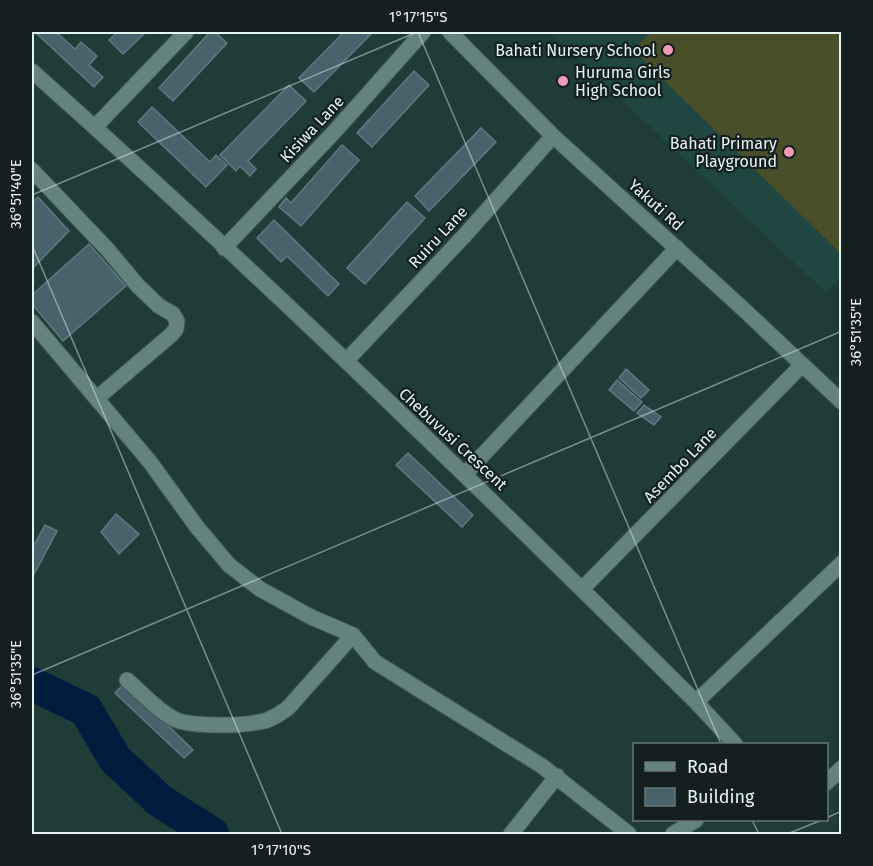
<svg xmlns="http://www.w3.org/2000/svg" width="873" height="866" viewBox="0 0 873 866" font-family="'Fira Sans',sans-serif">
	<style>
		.built { fill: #1f4641 }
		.pitch { fill: #494f28 }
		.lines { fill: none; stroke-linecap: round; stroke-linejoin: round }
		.river { stroke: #001b3e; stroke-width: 34 }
		.building { fill: #47626b; stroke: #5d7982; stroke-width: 1.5 }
		.minor-casing { stroke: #405a57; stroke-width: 17 }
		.minor { stroke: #64827e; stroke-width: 15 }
		.ticks { fill: none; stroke: #e5f5f2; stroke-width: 1.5; stroke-opacity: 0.45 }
		.poi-dot { fill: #f09ab7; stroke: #14201f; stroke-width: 2 }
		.labels { text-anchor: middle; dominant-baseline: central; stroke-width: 4.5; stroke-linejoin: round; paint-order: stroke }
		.poi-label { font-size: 16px; fill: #e5f5f2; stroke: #14201f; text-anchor: end }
		.street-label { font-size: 16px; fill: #e5f5f2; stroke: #14201f }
		.neatline { fill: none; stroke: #e5f5f2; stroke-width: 2 }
		.ticks-label { font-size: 15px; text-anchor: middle; fill: #e5f5f2 }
	</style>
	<rect width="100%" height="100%" fill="#203c38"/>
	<path class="built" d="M550,32H841V276L826,293Z"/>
	<path class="pitch" d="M651,32H841V254L633,50Z"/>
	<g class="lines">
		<path class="river" d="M32,684L86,710L115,759L159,800L212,834"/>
	</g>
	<path class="building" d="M35,32H56L75,49L81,42L97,56L89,65L103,77L94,87Z
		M118,32H146L123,54L109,40Z
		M210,32H215L227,43L173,101L159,88Z
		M344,32H373L314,92L299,78Z
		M414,71L429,85L372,147L357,133Z
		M289,85L306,101L248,161L256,169L250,176L240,166L236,171L220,155Z
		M152,107L210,162L216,155L227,165L206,187L138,122Z
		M481,128L496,142L429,211L415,196Z
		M342,145L359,160L301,226L279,207L286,198L291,203Z
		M38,197L69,231L32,269V203Z
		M407,202L425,218L365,284L347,268Z
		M274,220L339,284L328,296L287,256L281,262L257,238Z
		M89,244L126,286L63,341L32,304V295Z
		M626,369L649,390L641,398L619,378Z
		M617,380L642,402L634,411L609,390Z
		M644,405L661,417L654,425L637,413Z
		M408,453L473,515L462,527L396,465Z
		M116,514L139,534L119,554L101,532Z
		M45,525L57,531L32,578V549Z
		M125,683L193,750L184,758L115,693Z"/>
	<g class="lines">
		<defs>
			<path id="minor" d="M450,32L553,136L740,306L842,402
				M32,71C260,274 479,487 696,702L842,563
				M95,127L186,32
				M32,170L108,250L138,286L159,306L173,314L177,321L176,329L171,335L97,398
				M224,248L336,130L423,32
				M32,322L150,462L197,527L229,565L260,589L311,617L353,635L375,662L542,766L629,834
				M346,361L465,235L553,136
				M465,474L677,248
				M582,589L802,365
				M127,680C142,693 157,710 174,719C191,727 239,726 259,722C270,721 279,714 288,708L353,635
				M696,702L735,744
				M826,783L842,768
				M511,834L557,776
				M673,834L696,820"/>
		</defs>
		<use href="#minor" class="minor-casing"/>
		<use href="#minor" class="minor"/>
	</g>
	<path class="ticks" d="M418,32L721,744M32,195L417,32M32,245L282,834M32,675L842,331M826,818L842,811M752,820L759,834M787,834L822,820"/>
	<g class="poi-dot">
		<circle cx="668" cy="50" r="6"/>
		<circle cx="563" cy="81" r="6"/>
		<circle cx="789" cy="152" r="6"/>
	</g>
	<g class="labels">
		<g class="poi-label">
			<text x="656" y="50">Bahati Nursery School</text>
			<text x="575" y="72" text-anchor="start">Huruma Girls<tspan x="575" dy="18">High School</tspan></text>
			<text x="777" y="143">Bahati Primary<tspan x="777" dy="18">Playground</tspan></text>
		</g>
		<g class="street-label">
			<text transform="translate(312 129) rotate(-47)">Kisiwa Lane</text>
			<text transform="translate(656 205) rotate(42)">Yakuti Rd</text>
			<text transform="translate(438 237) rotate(-47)">Ruiru Lane</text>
			<text transform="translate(453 439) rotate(43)">Chebuvusi Crescent</text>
			<text transform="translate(680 465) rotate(-46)">Asembo Lane</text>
		</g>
	</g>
	<rect width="873" height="866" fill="none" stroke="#14201f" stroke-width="66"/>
	<rect x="633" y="743" width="195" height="78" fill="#14201f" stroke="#687573" stroke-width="1.5"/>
	<rect x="645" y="762" width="30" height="9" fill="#64827e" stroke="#687573" stroke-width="1.5"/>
	<text x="687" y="773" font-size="18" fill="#e5f5f2">Road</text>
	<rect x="645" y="788" width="30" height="18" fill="#47626b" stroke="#687573" stroke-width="1.5"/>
	<text x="687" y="803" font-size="18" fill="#e5f5f2">Building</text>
	<rect x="33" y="33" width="807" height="800" class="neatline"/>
	<g class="ticks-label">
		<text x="418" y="22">1°17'15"S</text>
		<text transform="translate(16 194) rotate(-90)" y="5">36°51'40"E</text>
		<text transform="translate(856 332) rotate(-90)" y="5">36°51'35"E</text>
		<text transform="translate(16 674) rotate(-90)" y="5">36°51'35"E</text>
		<text x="281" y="855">1°17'10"S</text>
	</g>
</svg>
